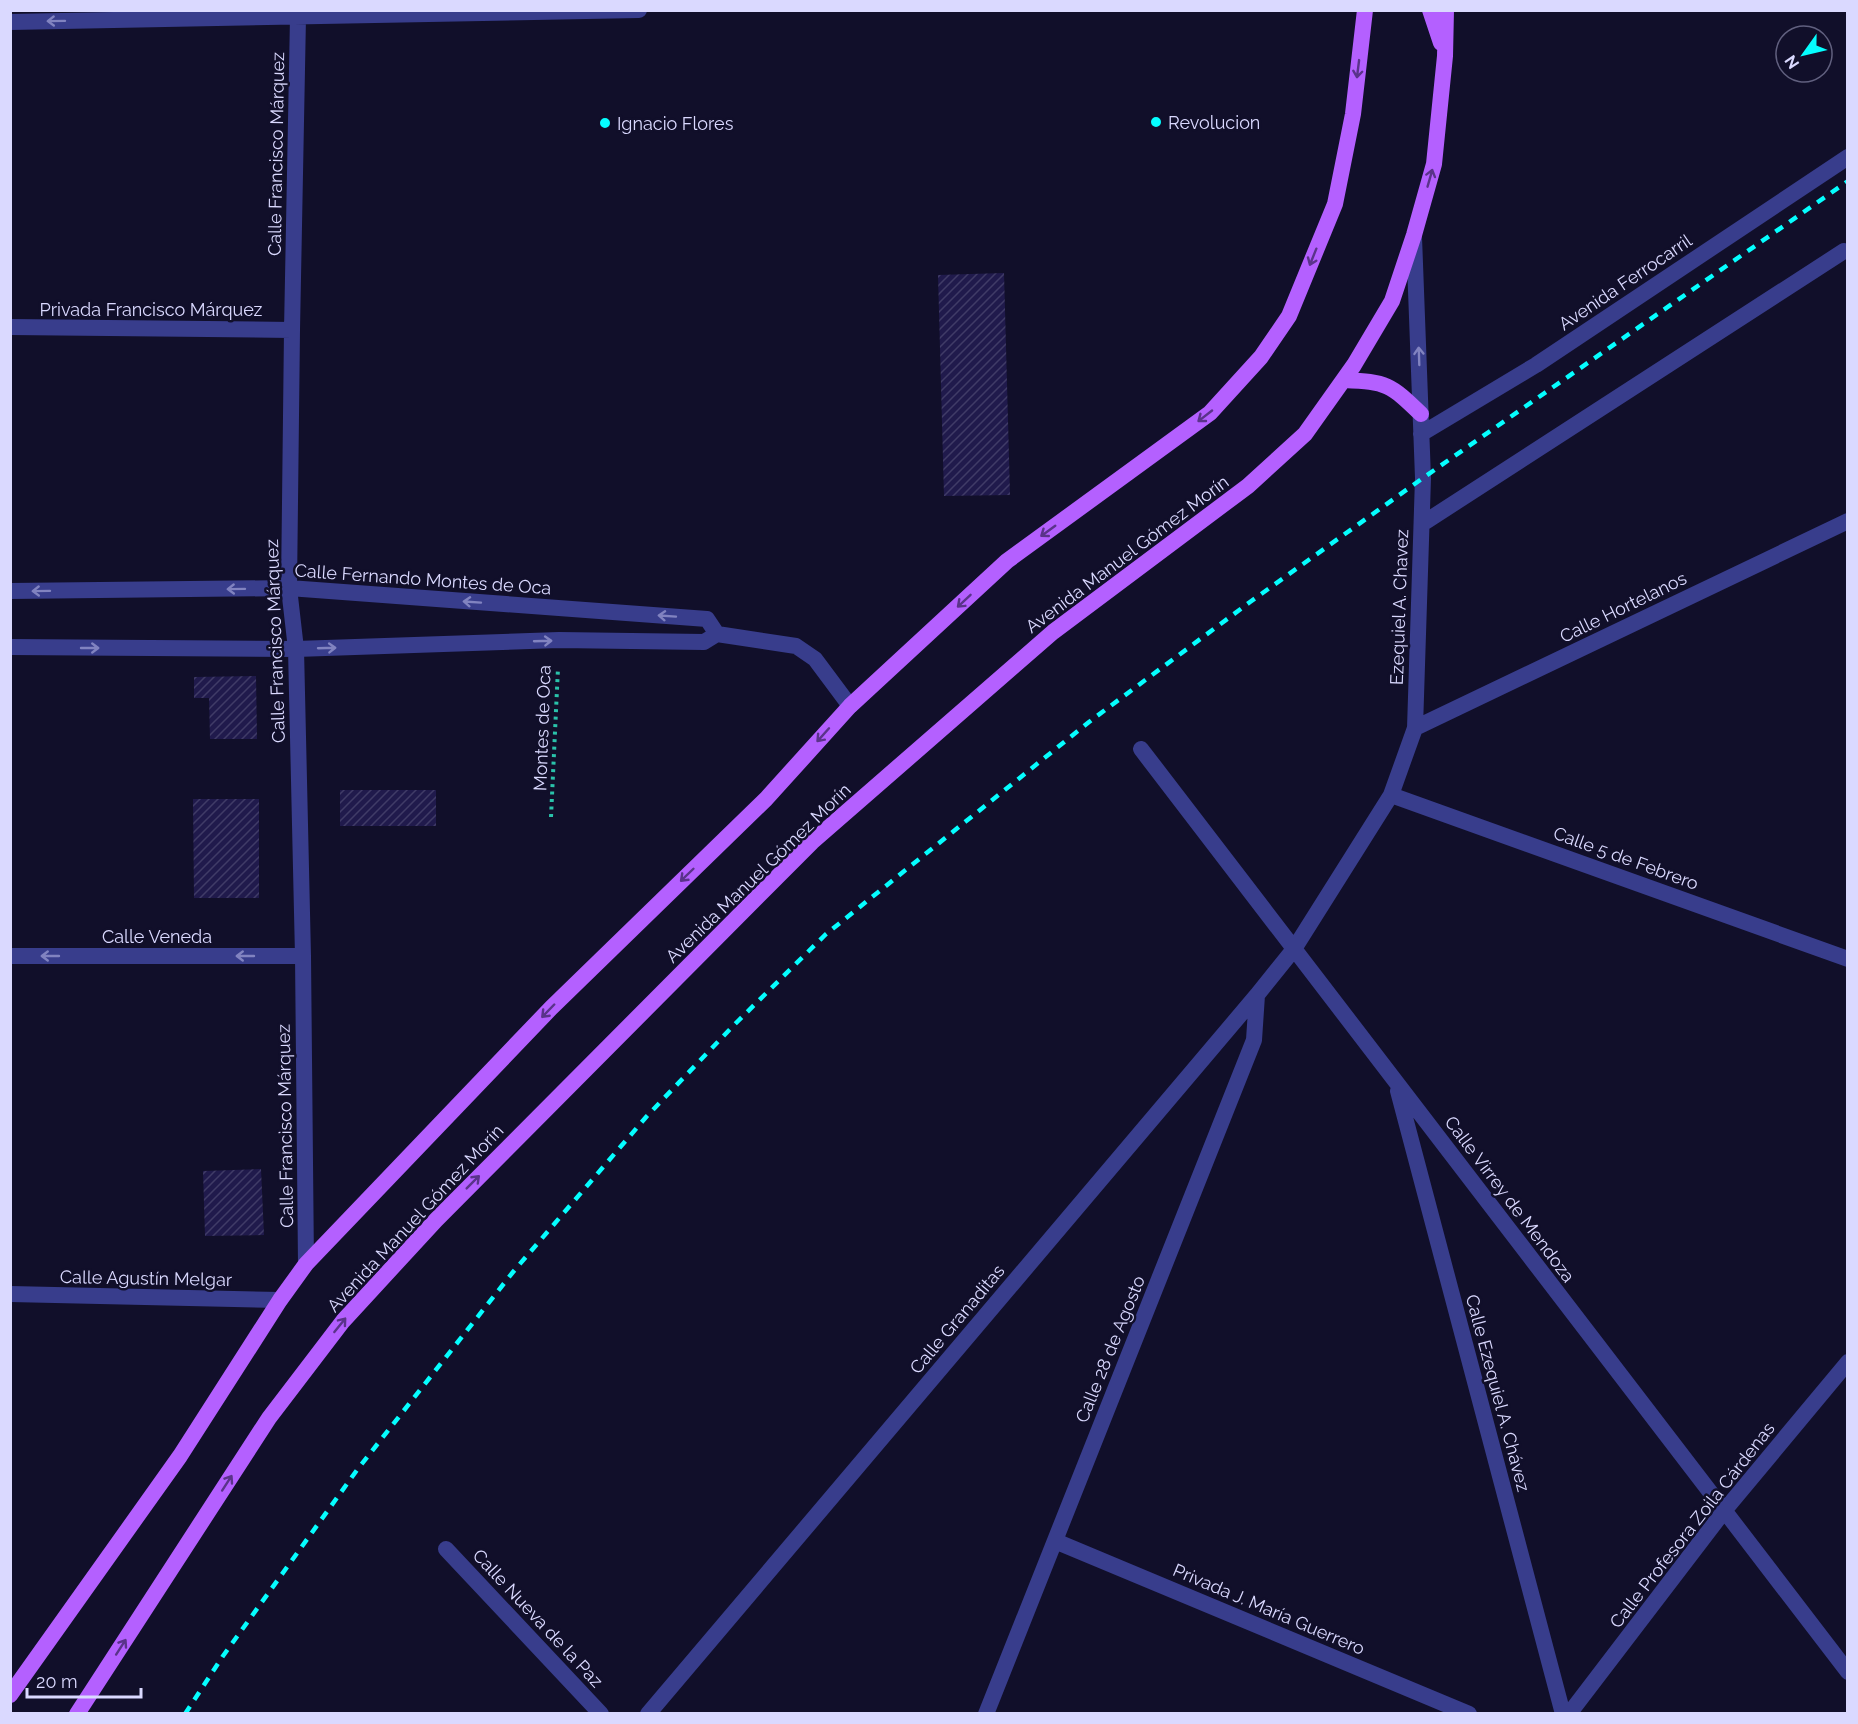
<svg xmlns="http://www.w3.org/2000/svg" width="1858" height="1724" viewBox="0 0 1858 1724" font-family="Raleway,sans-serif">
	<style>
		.building { fill: url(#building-hatch) }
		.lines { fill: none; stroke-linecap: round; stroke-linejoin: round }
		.path { stroke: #2ac2aa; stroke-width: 4; stroke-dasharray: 3 4.5; stroke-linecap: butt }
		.minor { stroke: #383d8c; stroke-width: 16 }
		.primary { stroke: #b460ff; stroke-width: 16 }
		.rail { stroke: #05feff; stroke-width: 4.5; stroke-dasharray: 9 8; stroke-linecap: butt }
		.oneway { stroke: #8183c0 }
		.oneway2 { stroke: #5a338a }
		.poi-dot { fill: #05feff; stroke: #110f2a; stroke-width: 2 }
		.labels { text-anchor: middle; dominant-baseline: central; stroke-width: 5; stroke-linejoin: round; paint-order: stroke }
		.poi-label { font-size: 18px; fill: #dad9ff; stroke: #110f2a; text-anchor: start }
		.street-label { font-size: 18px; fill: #dad9ff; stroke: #110f2a }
	</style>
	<defs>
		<pattern id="building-hatch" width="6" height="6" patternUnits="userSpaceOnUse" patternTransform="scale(1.5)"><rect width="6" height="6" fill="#201a4c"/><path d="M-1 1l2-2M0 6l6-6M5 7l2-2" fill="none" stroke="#403b67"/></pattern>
	</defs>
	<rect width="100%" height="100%" fill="#110f2a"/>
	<path class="building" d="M1004,273L1010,495L944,496L938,275Z
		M256,676L257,739H210L209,698H194V677Z
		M340,790H436V826H340Z
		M193,799H259V898H194Z
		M261,1169L264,1235L205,1236L203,1171Z"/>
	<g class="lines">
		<path class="path" d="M551,817L558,668"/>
		<path class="minor" d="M298,17L292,330L289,588L296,649L303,956L306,1264
			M10,22L639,10
			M10,327L292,330
			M1421,434L1536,365L1848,157
			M1422,524L1844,251
			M10,591L289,588L707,619L717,634
			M10,647L296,649L559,640L704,642L717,634L796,646L815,659L850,706
			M1415,728L1848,521
			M1141,749L1848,1672
			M1391,795L1848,959
			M10,956H303
			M1398,1091L1563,1714
			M10,1294L280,1300
			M1055,1541L1469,1714
			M446,1549L601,1714
			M648,1714L1257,995L1294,949L1391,795L1415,728L1423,478L1414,237
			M986,1714L1254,1040L1257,995
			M1569,1714L1724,1511L1848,1362"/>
		<path class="primary" d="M1430,10L1441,43
			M1344,380C1387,382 1390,384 1421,414
			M10,1695L180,1456L280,1300L306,1264L551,1008L766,799L850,706L1007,561L1210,413L1261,357L1289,316L1335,204L1353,114L1365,10
			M77,1714L269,1418L343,1321L436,1220L812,842L1053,632L1248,486L1305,434L1354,365L1392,301L1414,235L1434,164L1445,56L1446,10"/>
		<path class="rail" d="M185,1714L223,1656L357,1470L513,1272L647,1116L734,1025L825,935L1089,722L1250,602L1423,478L1848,181"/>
	</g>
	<defs><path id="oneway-shaft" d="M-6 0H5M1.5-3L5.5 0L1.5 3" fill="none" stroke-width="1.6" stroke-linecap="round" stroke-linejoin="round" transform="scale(1.5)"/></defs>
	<g class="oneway">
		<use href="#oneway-shaft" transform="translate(56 21) rotate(179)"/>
		<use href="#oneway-shaft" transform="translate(1419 356) rotate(-92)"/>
		<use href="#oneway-shaft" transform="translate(236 589) rotate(179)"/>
		<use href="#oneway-shaft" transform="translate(41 591) rotate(179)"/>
		<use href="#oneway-shaft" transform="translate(472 602) rotate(-176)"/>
		<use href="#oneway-shaft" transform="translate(667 616) rotate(-176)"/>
		<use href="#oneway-shaft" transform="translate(543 641) rotate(-2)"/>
		<use href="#oneway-shaft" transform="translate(90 648)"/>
		<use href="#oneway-shaft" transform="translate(327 648) rotate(-2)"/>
		<use href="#oneway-shaft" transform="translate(50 956) rotate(180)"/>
		<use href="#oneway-shaft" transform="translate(245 956) rotate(180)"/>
	</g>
	<g class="oneway2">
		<use href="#oneway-shaft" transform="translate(1358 69) rotate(97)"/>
		<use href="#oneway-shaft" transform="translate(1430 178) rotate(-74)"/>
		<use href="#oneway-shaft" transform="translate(1313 257) rotate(112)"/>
		<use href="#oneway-shaft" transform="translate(1205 416) rotate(142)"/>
		<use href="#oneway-shaft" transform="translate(1048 531) rotate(144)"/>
		<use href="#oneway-shaft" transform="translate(964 601) rotate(137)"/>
		<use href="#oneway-shaft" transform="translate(823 735) rotate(132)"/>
		<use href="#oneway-shaft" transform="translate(687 875) rotate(136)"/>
		<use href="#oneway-shaft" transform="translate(548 1011) rotate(134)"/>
		<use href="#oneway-shaft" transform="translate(473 1182) rotate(-45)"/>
		<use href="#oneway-shaft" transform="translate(340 1325) rotate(-51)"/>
		<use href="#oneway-shaft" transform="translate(227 1483) rotate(-57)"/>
		<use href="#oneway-shaft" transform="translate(121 1647) rotate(-57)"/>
	</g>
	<g class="poi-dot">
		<circle cx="1156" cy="122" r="6"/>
		<circle cx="605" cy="123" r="6"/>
	</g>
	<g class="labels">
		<g class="poi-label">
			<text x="1168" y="122">Revolucion</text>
			<text x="617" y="123">Ignacio Flores</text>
		</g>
		<g class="street-label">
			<text transform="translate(276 154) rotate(-89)">Calle Francisco Márquez</text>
			<text transform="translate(1625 282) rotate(-34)">Avenida Ferrocarril</text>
			<text x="151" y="309">Privada Francisco Márquez</text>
			<text transform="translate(1127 554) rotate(-37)">Avenida Manuel Gómez Morín</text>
			<text transform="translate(423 579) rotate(4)">Calle Fernando Montes de Oca</text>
			<text transform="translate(1399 607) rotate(-88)">Ezequiel A. Chavez</text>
			<text transform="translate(1623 607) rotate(-26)">Calle Hortelanos</text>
			<text transform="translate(275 641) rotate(-92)">Calle Francisco Márquez</text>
			<text transform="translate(542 728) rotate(-88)">Montes de Oca</text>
			<text transform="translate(1626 858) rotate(20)">Calle 5 de Febrero</text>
			<text transform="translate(758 873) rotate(-44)">Avenida Manuel Gómez Morín</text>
			<text x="157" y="936">Calle Veneda</text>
			<text transform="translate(285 1126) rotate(-91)">Calle Francisco Márquez</text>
			<text transform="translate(1510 1199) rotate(53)">Calle Virrey de Mendoza</text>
			<text transform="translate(415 1218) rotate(-47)">Avenida Manuel Gómez Morín</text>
			<text transform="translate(146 1278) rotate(1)">Calle Agustín Melgar</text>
			<text transform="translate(957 1319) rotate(-50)">Calle Granaditas</text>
			<text transform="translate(1110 1349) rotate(-68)">Calle 28 de Agosto</text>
			<text transform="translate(1498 1393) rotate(75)">Calle Ezequiel A. Chávez</text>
			<text transform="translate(1692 1525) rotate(-52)">Calle Profesora Zoila Cárdenas</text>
			<text transform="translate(1269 1609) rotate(23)">Privada J. María Guerrero</text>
			<text transform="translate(538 1618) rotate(47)">Calle Nueva de la Paz</text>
		</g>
	</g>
	<rect width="1858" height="1724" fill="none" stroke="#dad9ff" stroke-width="24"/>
	<g transform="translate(1804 54) rotate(236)"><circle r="28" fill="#110f2a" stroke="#61607f" stroke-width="1.5"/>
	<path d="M0-4.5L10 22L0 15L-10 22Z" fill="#05feff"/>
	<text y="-9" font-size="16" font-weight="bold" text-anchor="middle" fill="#dad9ff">N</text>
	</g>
	<path d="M27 1688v9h114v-9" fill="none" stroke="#dad9ff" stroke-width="3"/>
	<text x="36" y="1688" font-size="18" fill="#dad9ff" stroke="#110f2a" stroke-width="4.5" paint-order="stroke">20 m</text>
</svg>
